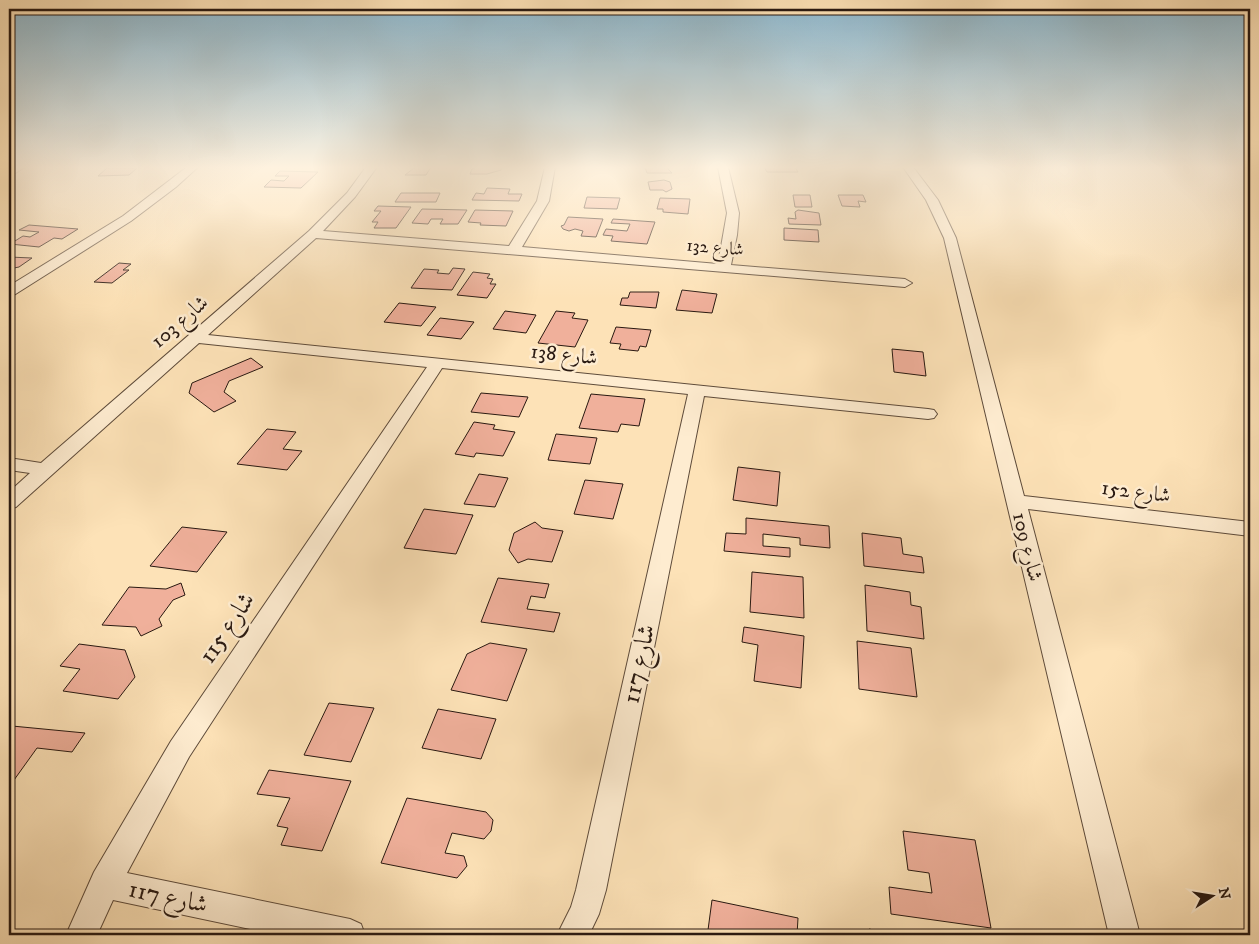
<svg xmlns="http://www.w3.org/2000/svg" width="1259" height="944" viewBox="0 0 1259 944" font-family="'IM FELL DW Pica',Amiri,serif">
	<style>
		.building { fill: #f0b09b; stroke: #291911 }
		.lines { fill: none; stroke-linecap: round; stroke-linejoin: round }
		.minor-casing { stroke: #5e4b3a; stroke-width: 2 }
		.minor { fill: #feecd0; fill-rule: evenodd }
		.labels { text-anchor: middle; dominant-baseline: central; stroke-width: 5; stroke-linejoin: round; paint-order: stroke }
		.far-street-label { font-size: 18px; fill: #291911; stroke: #feecd0 }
		.street-label { font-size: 21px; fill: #291911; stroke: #feecd0 }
		.near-street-label { font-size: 25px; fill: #291911; stroke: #feecd0 }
	</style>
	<rect width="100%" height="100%" fill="#fde2b7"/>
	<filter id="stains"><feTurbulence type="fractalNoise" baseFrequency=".004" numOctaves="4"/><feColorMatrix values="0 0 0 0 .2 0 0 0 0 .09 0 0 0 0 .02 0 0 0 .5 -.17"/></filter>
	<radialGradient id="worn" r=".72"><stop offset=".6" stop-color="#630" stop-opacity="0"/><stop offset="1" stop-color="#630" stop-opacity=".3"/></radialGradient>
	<path class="building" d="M405,167H431L426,175H405L414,168Z
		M476,167H502L501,170L487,174H470L472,169Z
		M645,167H666L672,173H647Z
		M764,167H795L798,172H767Z
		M107,168H137L129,175L98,176Z
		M280,171L318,172L301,188L264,187L271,180L284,181L289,176H275Z
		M664,180L670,182L672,189L666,192L663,190H650L648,182Z
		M487,188L510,189L508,194H522L519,201L472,200L476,193L484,194Z
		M401,193H440L436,202H395Z
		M793,195H810L812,207H795Z
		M838,195H863L866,202L858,201L860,207L842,206Z
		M587,197L620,198L617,209L584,208Z
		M660,198L690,199L688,214L663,212V209H657Z
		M378,206L411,207L396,228H374L378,222H372L381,211H374Z
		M422,209L467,210L458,224H440L443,219H431L428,224L412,223Z
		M475,210L513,211L506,226L480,225L481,223L468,222Z
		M798,210L819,213L821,225L789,224L788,218L796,219L795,212Z
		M568,217L603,219L596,237L581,236L583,231L575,229L569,231L563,229L561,226L564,225Z
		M613,219L655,222L647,244L611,241L613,236L603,235L606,229L627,231L630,224L611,223Z
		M29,225L78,229L62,239L54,238L39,247L10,244L23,236L30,237L39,232L19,230Z
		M784,228L818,230L819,242L784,240Z
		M9,257L32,258L19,267L9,269Z
		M119,263L131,264L123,270H129L112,283L94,282Z
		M453,268L465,269L452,290L411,288L424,269L439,270L437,273L449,274Z
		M473,272L490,274L487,278L493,279L490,284H496L487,298L457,295Z
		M682,290L717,294L712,313L676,310Z
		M630,292H659L656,308L620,305L622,298H628Z
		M399,303L436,307L421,326L384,322Z
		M505,311L536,315L526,333L493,329Z
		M556,311L575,313L572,318L588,320L575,347L538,343Z
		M440,318L474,322L461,339L427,335Z
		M616,327L651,330L646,347L640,346L638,351L619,349L621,344L610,343Z
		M892,349L923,352L926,376L894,372Z
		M251,358L263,367L229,381L224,392L236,401L214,412L189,393L192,383Z
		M481,393L528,397L519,417L471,412Z
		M591,394L645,399L639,426L621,424L618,432L579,428Z
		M474,422L495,425L493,429L515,432L503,456L476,453L474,457L455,454Z
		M267,429L296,432L283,449L302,451L287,470L237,464Z
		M556,434L597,438L590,464L548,460Z
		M738,467L780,472L777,506L733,500Z
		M479,474L508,478L495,507L464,504Z
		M585,480L623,484L613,519L574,514Z
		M424,509L473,515L456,554L404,548Z
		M746,518L829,526L830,548L800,545V538L763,534V546L790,548V557L724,551L726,533L746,534Z
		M535,522L542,528L563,531L552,562L528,559L518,563L509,550L514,533Z
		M182,527L227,532L197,572L150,566Z
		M862,533L901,538L903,554L922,557L924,573L864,566Z
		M752,572L803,577L804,618L750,612Z
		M498,578L549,584L545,598L531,596L527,609L560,613L554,632L481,622Z
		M181,583L185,595L173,600L159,619L162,626L141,636L136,627L102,625L129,587L166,589Z
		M865,585L910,592L911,605L921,607L924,639L867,631Z
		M744,627L804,636L801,688L754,681L758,645L742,642Z
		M857,641L911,648L917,697L859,689Z
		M490,643L527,649L507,701L451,690L467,654Z
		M79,644L125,650L135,677L118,699L63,691L80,669L60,666Z
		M329,703L374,708L351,762L304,755Z
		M438,709L496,719L481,759L422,748Z
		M12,726L85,733L72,752L37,748L9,787V730Z
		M269,770L351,781L322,851L281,845L288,828L277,826L290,798L257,794Z
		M407,798L486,812L493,820L491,831L484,839L452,833L445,853L464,856L467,866L457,878L381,863Z
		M903,831L975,840L991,928L891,914L889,887L932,893L929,873L908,870Z
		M712,900L798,918L797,935H734L708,930Z
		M869,929L899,935H869Z"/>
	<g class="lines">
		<defs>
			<path id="minor" d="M13,167H25L9,177V169Z
				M187,167H198L176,187L131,221L14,295L9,296V286L123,216Z
				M366,167H377L355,197L323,231L509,246L537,201L545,167H555L549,201L522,247L718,264L727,213L718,167H728L739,213L737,235L731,265L905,279L912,283L905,287L316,238L208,335L928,409L934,410L937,414L934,418L928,419L704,396L606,890L599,914L589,935H557L571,907L576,890L688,394L442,368L189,757L127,873L350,919L361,924L365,935H279L113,900L97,935H66L94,872L171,741L427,367L199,343L16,507L9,509V492L30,473L9,470V458L41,463L309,231L347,193Z
				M903,167H913L938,200L956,238L1024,496L1250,522V536L1028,509L1140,935H1109L944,238L926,200Z"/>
		</defs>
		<use href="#minor" class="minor-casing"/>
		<use href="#minor" class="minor"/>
	</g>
	<linearGradient id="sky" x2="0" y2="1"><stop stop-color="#8bb8d0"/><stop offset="0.56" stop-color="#fef2df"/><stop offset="1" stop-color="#fef2df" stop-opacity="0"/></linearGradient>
	<rect width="1259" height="299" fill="url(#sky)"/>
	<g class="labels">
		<g class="far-street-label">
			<text transform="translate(715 248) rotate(5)">شارع 132</text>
		</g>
		<g class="street-label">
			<text transform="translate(180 322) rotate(-41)">شارع 103</text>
			<text transform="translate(564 355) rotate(6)">شارع 138</text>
			<text transform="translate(1136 492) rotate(7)">شارع 152</text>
			<text transform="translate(1027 547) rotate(76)">شارع 109</text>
		</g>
		<g class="near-street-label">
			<text transform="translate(227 628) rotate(-56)">شارع 115</text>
			<text transform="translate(639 664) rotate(-78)">شارع 117</text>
			<text transform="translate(168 897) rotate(12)">شارع 117</text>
		</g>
	</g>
	<rect width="1259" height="944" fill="none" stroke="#fde2b7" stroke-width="30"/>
	<rect x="10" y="10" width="1239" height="924" fill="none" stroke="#291911" stroke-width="2.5"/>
	<rect x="15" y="15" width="1229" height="914" fill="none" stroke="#291911"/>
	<g transform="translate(1212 896) rotate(78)" stroke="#feecd0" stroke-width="4" paint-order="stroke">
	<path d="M0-4L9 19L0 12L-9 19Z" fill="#291911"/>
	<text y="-8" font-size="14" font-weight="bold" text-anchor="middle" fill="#291911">N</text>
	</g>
	<rect width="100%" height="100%" filter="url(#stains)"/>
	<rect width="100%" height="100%" fill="url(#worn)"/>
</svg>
